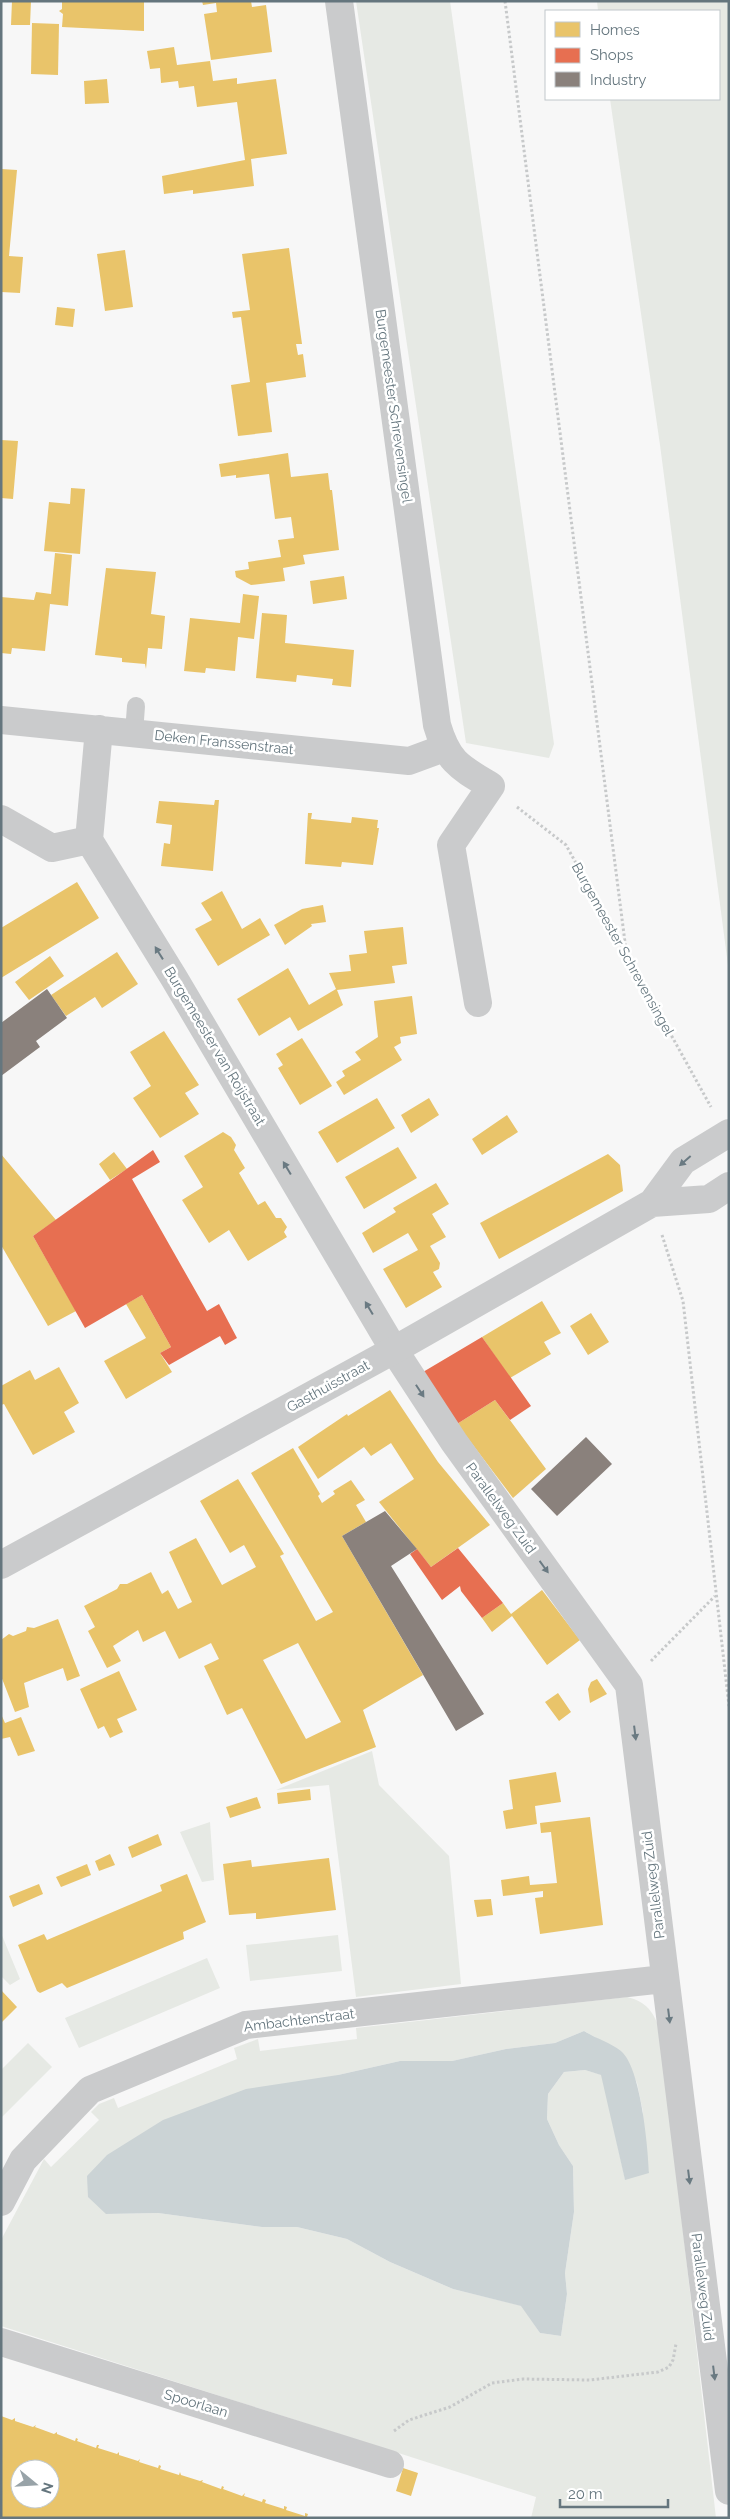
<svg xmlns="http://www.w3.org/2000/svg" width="730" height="2519" viewBox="0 0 730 2519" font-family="Raleway,sans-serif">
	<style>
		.green { fill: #e6e9e4; fill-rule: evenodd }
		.water { fill: #cbd3d5 }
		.homes { fill: #e9c46a; fill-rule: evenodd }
		.shops { fill: #e76f51 }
		.industry { fill: #8a817c }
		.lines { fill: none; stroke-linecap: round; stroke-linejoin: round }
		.path { stroke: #c7c9ca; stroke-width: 3; stroke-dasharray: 2.5 2.5; stroke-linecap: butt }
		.service { stroke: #cacbcc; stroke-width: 18 }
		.minor { stroke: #cacbcc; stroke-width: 28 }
		.tertiary { stroke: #cacbcc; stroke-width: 28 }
		.oneway { fill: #6a7a82 }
		.labels { text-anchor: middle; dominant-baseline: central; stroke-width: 5; stroke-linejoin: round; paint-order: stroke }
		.street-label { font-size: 14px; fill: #65767e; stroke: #fff }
	</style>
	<rect width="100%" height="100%" fill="#f7f7f7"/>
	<path class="green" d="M356,1H450L554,744L549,758L466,743Z
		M597,1H729V973L660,445L610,99H719V11H598Z
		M372,1751L379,1785L449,1856L461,1984L356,1997L329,1785L276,1790Z
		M210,1822L214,1880L202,1882L180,1832Z
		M1,1933L20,1979L10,1985L1,1976Z
		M338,1935L342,1971L250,1981L246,1945Z
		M207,1958L220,1988L79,2048L65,2018Z
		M627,1997C647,2002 654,2012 660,2031L716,2518H531L536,2497L1,2326V2240L44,2159L51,2167L99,2120L91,2112L99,2104L114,2098L118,2108L237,2059L234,2048L258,2039L260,2051L357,2039L356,2028ZM584,2031L622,2052L637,2083L643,2112L625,2179L602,2075L585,2070L564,2072L548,2094L547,2119L559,2145L573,2166L574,2212L565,2273L567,2294L561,2336L540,2333L522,2306L453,2289L390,2262L347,2239L297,2227H262L158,2213L106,2214L338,2075L400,2061H452L506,2049L555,2043Z
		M28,2043L52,2067L1,2118V2070Z"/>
	<path class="water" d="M584,2031C595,2038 611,2043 621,2051C641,2068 648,2147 649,2173L625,2180L601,2075L585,2070L564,2072L548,2094L547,2119L559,2145L573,2166L574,2212L565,2273L567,2294L561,2336L540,2333L521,2306L453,2289L390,2262L347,2239L297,2227H262L158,2213L106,2214L88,2197L87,2176L107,2155L163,2120L246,2089L338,2075L400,2061H452L506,2049L555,2043Z"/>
	<path class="homes" d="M12,1H31L30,25H11Z
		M62,1H144V31L62,27L63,14L59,11L62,9Z
		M202,1H251L252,7L266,5L272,52L211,60L204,14L217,12L216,3L203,5Z
		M32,23L59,24L58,75L31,74Z
		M174,47L177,65L210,61L213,81L237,78V84L276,79L287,154L251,159L254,186L193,194V190L164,194L162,176L245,160L237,102L197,107L194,86L179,88L178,81L161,83L160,68L150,69L147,51Z
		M107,79L109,103L85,104L84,81Z
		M1,169L17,170L9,256L23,257L20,293L1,292Z
		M289,248L302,344H296L298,355L303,354L306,377L266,383L272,432L238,436L231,385L250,382L241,317L233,318L232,312L250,310L242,254Z
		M125,250L133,307L105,311L97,254Z
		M57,307L75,309L73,327L55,325Z
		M1,440L18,441L13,499L1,498Z
		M288,453L291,477L328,473L330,490H332L339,550L303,555L305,564L283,568L285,581L251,585L236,577L235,571L249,569L248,562L281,557L278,540L294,538L291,517L275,519L269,474L236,478V475L221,477L219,464Z
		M71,488L85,489L80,554L44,551L49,502L70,504Z
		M55,553L72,555L68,606L50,604L45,651L12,648L11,654L1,653V597L34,600L36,592L51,594Z
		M106,568L156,572L151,614L165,616L162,649L148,648L146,669L145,664L122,662V658L95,655Z
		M344,576L347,599L313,604L310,581Z
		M243,594L259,596L254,639L238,637L235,671L206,668L205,673L184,671L190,618L240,623Z
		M262,613L287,615L285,643L354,650L351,687L332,685L333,679L297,675L296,682L256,678Z
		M215,800H219L213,871L161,866L164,843L170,844L172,825L156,823L159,801L214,805Z
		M308,813H312L311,819L351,823L352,817L378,820L377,828H379L373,865L342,862L341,867L305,864Z
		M77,882L99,918L1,978V928Z
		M222,891L242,929L260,918L270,935L218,966L195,929L212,920L201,903Z
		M323,905L326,922L311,924L312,926L285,945L274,925L302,909Z
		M403,927L407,964L392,966L395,983L337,990L343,1005L298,1031L290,1017L259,1036L237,999L288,968L309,1005L336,989L329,973L351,971L349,955L367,953L364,931Z
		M117,952L138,984L102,1008L95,997L66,1016L51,995Z
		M50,956L64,976L29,1000L15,982Z
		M412,996L417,1034L400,1037L401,1043L394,1047L402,1060L344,1095L336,1082L345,1076L342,1071L361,1060L355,1052L378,1037L374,1001Z
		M164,1031L199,1085L185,1093L199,1114L160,1138L133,1098L151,1086L130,1052Z
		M302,1038L332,1086L300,1105L278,1068L283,1065L276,1054Z
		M377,1098L395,1128L337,1163L318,1132Z
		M429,1098L439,1115L411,1133L401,1115Z
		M507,1115L518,1132L482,1155L472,1139Z
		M223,1132L231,1137L236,1145L234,1150L245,1168L239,1173L258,1205L265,1201L276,1218H281L287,1227L284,1232L287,1237L248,1261L229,1230L209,1243L182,1200L203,1187L184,1156Z
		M398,1147L417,1178L364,1209L345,1177Z
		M114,1152L127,1169L110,1180L99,1164Z
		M1,1154L56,1220L33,1236L76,1311L48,1326L1,1245Z
		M608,1154L620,1165L623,1191L499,1259L480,1223Z
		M436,1183L449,1204L432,1214L446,1237L430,1246L440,1263L439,1269L433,1272L442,1287L406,1308L383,1269L418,1250L408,1233L373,1253L362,1233L396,1212L393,1208Z
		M142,1295L171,1347L160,1353L172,1372L126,1399L104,1361L146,1338L126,1304Z
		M542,1301L561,1333L544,1342L551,1354L510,1378L482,1337Z
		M591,1313L609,1342L588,1355L570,1326Z
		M59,1367L79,1403L64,1412L75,1432L33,1455L4,1404L1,1405V1386L30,1370L35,1380Z
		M390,1390L438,1462L490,1525L431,1567L379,1502L414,1479L391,1443L371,1456L364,1447L318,1479L298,1447L347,1414L348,1416Z
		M495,1400L546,1469L513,1498L457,1424Z
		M293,1448L320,1494L318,1496L322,1503L335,1494L333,1491L351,1480L365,1500L356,1505L366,1522L342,1536L423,1675L363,1710L376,1747L281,1784L242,1708L227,1715L204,1666L219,1659L211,1643L179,1659L165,1631L143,1642L138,1630L113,1646L121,1661L107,1668L88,1631L95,1627L84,1606L117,1589L120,1584H127L151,1572L162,1594L168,1590L178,1609L192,1602L169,1552L196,1538L222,1585L256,1567L244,1545L230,1553L200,1501L238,1479L284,1554L280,1556L316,1621L333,1612L251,1473ZM298,1643L341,1722L306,1739L263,1660Z
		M542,1590L580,1640L547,1665L512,1616L492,1632L482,1618L503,1603L511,1614Z
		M58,1619L80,1676L67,1681L63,1668L24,1683L29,1707L15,1712L1,1676V1640L9,1634L13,1636L26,1631L27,1627L34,1628Z
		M119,1671L137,1710L117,1719L123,1732L110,1738L104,1726L98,1729L80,1689Z
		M597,1679L607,1694L590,1703L588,1689L591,1682Z
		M558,1693L571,1712L559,1721L545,1702Z
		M1,1714L5,1723L21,1717L35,1751L18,1756L10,1737L1,1739Z
		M556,1772L561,1802L535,1806L537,1824L506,1829L503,1811L513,1809L509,1780Z
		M310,1789L311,1800L278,1804L277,1793Z
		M257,1797L261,1808L230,1818L226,1807Z
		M590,1817L603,1925L540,1934L535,1898L543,1897V1891L503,1896L501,1880L529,1876L530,1885L557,1883L551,1832L541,1833L540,1823Z
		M158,1834L162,1845L132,1858L128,1847Z
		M110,1854L115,1865L99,1871L95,1861Z
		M329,1858L336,1910L259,1919H256V1913L229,1915L223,1864L251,1860L252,1867Z
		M87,1864L91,1875L61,1887L56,1877Z
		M187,1874L206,1922L183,1932L184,1939L67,1988L62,1983L40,1993L37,1991L18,1945L44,1934L47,1940L162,1891L160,1885Z
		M39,1884L43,1894L13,1907L9,1896Z
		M491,1899L493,1915L477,1917L474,1900Z
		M1,1990L17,2007L1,2023Z
		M1,2416L12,2420L15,2418V2421L33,2427L36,2425L35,2427L54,2434L57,2432V2434L75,2441L76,2438L78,2439L77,2441L96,2448L97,2445H99L98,2448L117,2454L119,2452V2455L138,2461L140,2459L139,2462L158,2468L159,2465L161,2466L160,2469L179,2475L180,2472L181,2475L200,2481L203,2480L202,2482L221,2489L222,2486L224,2487L223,2489L242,2496L245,2493L244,2496L262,2502L263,2499L266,2500L265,2503L284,2509V2506L287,2507L286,2510L305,2516V2513L308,2514L307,2517L309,2518H1ZM20,2469H50V2499H20Z
		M403,2468L418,2473L411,2496L396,2491Z"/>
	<path class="shops" d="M153,1150L160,1162L132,1179L207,1311L219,1304L237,1338L225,1345L220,1336L169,1365L160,1353L171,1347L142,1295L85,1328L33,1236Z
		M482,1337L531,1406L510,1420L495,1400L457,1424L423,1372Z
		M458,1548L503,1603L482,1618L461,1591L460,1586L442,1600L410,1554L417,1549L431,1567Z"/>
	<path class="industry" d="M47,989L67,1018L36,1041L40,1047L1,1076V1023Z
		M586,1437L612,1464L557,1516L531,1489Z
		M385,1511L417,1549L391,1566L484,1714L456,1731L342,1536Z"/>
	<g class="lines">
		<path class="path" d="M505,1L627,958
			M517,807L566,845L711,1107
			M662,1235L683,1301L729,1706
			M651,1661L715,1596
			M394,2431L409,2420L450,2407L492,2383L523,2379L590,2380L658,2372L669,2367L673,2360L676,2344"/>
		<path class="service" d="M134,733L136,706"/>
		<path class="minor" d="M339,1L437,725C448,762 459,767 491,786L451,845L478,1003
			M1,720L409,761L444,748
			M99,729L89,840L174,978L394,1350L454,1442L629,1685L729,2491
			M1,819L52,848L89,840
			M1,2202L23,2160L90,2090L246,2025L664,1979
			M1,2342L390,2464"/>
		<path class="tertiary" d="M652,1203L709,1199L729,1186
			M1,1565L394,1350L652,1203L683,1161L729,1133"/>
	</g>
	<defs><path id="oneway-solid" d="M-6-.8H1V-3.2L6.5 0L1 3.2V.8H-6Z" transform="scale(1.25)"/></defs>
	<g class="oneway">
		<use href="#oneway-solid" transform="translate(159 953) rotate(-122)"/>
		<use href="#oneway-solid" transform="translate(685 1161) rotate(139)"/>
		<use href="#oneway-solid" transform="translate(287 1168) rotate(-121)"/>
		<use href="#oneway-solid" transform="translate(369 1308) rotate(-121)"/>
		<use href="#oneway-solid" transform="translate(420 1391) rotate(57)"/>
		<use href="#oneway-solid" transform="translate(544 1567) rotate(54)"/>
		<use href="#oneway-solid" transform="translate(635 1733) rotate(83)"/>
		<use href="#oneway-solid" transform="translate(669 2016) rotate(83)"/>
		<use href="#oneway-solid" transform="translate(689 2177) rotate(83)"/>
		<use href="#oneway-solid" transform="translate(714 2373) rotate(83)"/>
	</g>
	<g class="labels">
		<g class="street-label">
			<text transform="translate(394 406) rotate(82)">Burgemeester Schrevensingel</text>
			<text transform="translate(224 742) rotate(6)">Deken Franssenstraat</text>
			<text transform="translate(623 949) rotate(61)">Burgemeester Schrevensingel</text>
			<text transform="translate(215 1046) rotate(59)">Burgemeester van Roijstraat</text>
			<text transform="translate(328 1386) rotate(-29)">Gasthuisstraat</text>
			<text transform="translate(501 1508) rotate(54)">Parallelweg Zuid</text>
			<text transform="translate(653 1885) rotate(-97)">Parallelweg Zuid</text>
			<text transform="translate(299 2020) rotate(-7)">Ambachtenstraat</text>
			<text transform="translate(703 2287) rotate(83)">Parallelweg Zuid</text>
			<text transform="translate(196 2403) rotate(17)">Spoorlaan</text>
		</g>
	</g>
	<rect width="730" height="2519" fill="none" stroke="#65767e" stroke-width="5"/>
	<rect x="545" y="10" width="175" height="90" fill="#ffffff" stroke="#c1c8cb"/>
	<rect x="555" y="22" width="25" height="15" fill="#e9c46a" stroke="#c1c8cb"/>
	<text x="590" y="35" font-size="15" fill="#65767e">Homes</text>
	<rect x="555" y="48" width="25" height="15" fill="#e76f51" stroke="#c1c8cb"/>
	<text x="590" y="60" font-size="15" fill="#65767e">Shops</text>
	<rect x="555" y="72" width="25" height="15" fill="#8a817c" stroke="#c1c8cb"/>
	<text x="590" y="85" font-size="15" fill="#65767e">Industry</text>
	<g transform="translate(35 2484) rotate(108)"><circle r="24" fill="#ffffff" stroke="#c1c8cb"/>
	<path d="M0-4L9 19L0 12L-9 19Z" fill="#98a3a8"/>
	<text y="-8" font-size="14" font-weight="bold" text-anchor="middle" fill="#65767e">N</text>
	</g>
	<path d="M560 2499v8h108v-8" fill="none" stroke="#65767e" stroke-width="2.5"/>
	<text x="568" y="2499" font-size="15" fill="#65767e" stroke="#ffffff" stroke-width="4" paint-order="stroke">20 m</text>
</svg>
